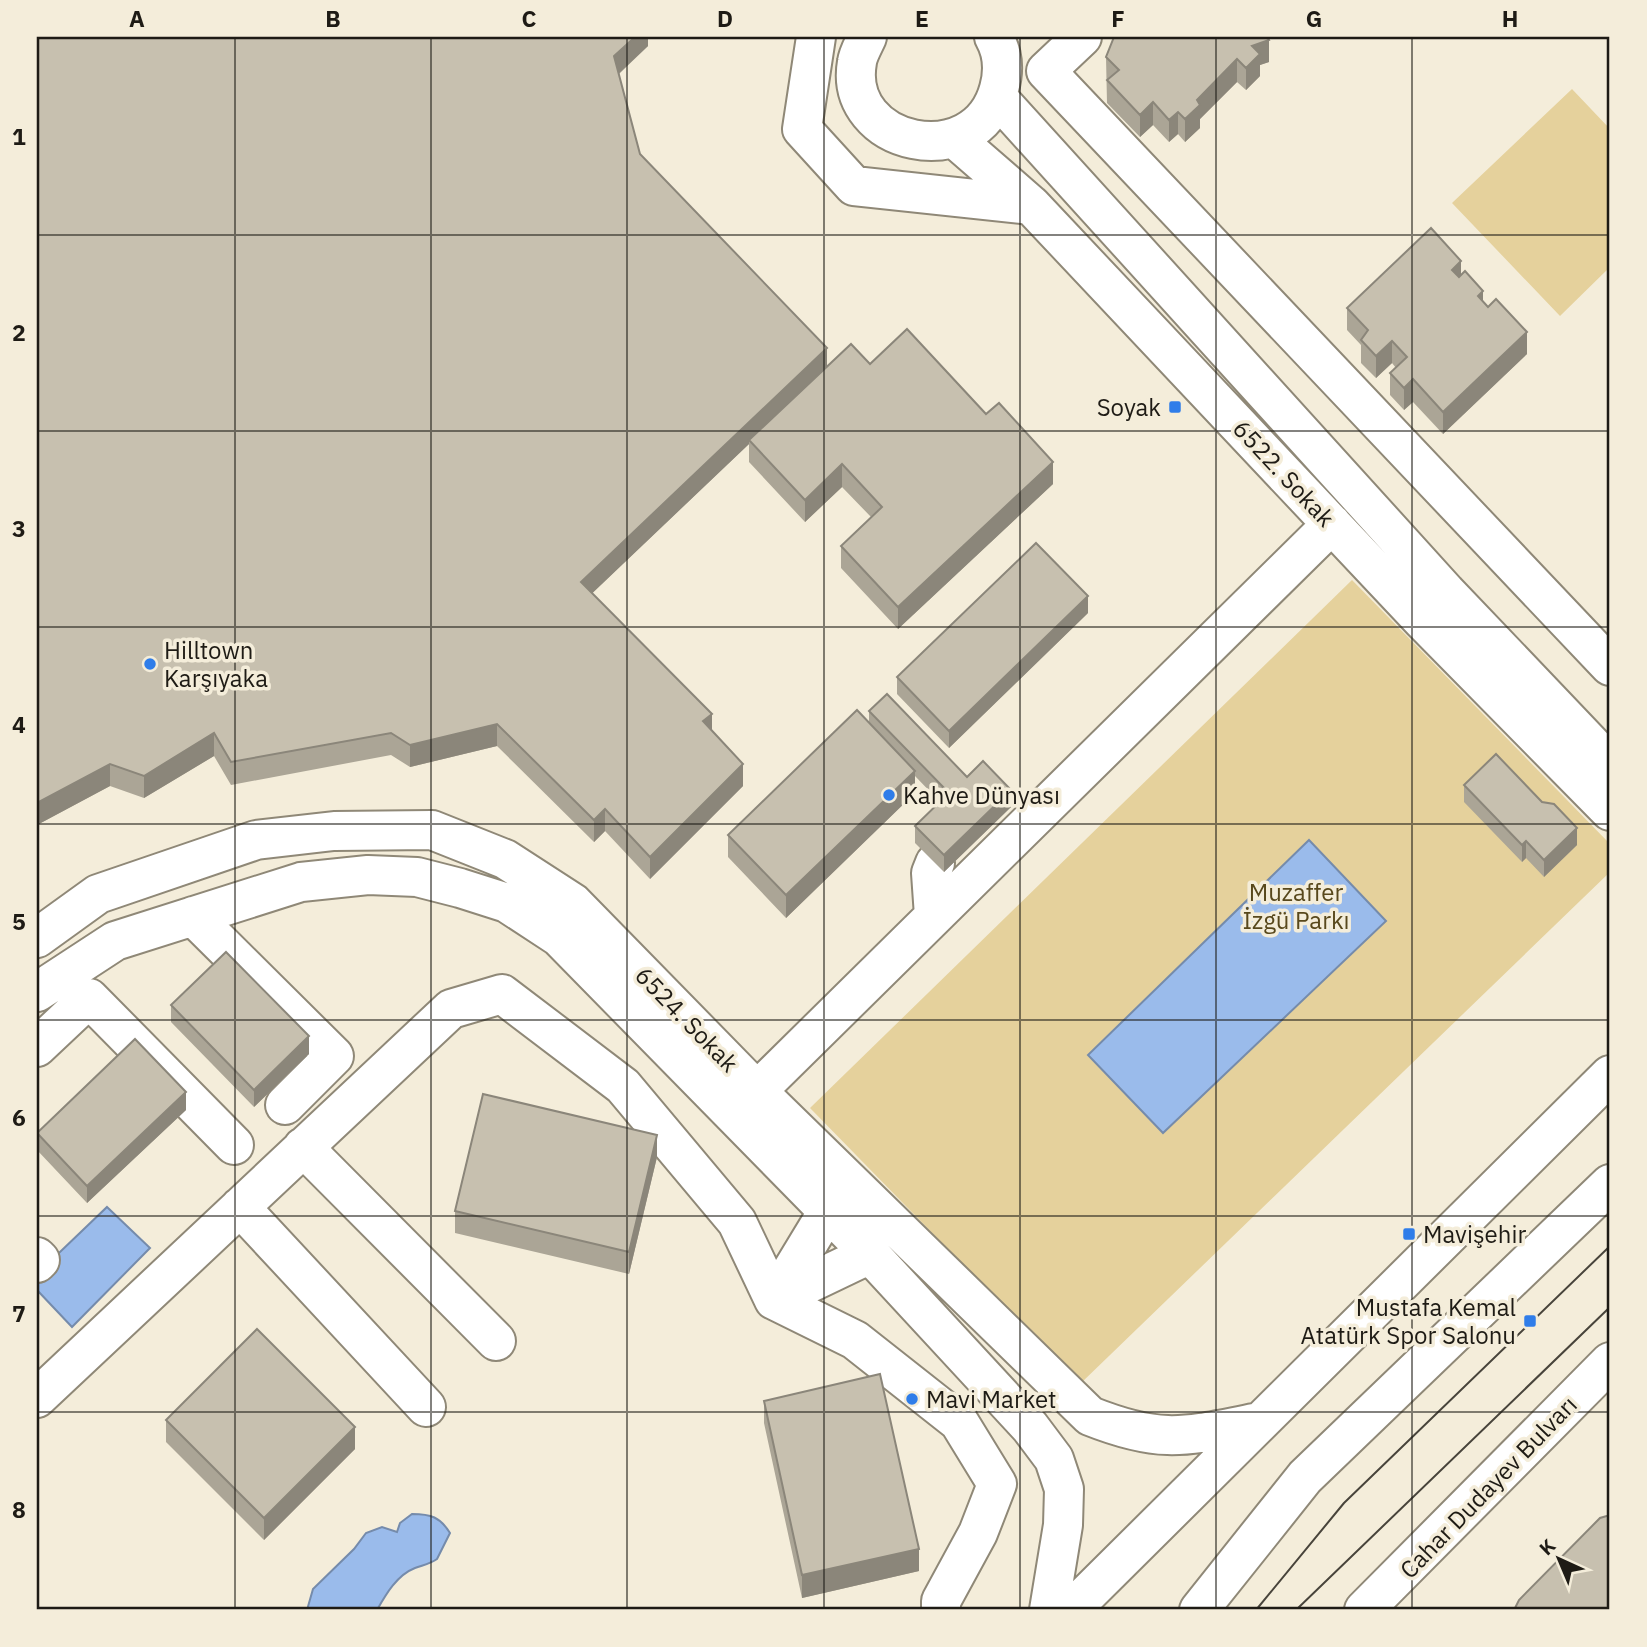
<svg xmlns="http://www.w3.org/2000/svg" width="1647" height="1647" viewBox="0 0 1647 1647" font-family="'IBM Plex Sans',sans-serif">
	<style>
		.green { fill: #e5d19c }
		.water { fill: #9abbeb; stroke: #758bab; stroke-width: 2 }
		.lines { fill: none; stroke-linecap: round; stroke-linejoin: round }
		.minor-casing { stroke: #8f8877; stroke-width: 42 }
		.major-casing { stroke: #8f8877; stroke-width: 42 }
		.minor { stroke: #fff; stroke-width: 38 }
		.major { stroke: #fff; stroke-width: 38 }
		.tram { stroke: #48443b; stroke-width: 2 }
		.wall { fill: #aba596 }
		.shaded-wall { fill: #8b867a }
		.building { fill: #c7c0af; stroke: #8b867a; stroke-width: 2 }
		.grid { fill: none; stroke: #1e1b15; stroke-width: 2; stroke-opacity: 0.55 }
		.poi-dot { fill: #2f7de9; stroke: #f4edda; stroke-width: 2.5 }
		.labels { text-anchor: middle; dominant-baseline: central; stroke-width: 7; stroke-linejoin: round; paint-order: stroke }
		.poi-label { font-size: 24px; fill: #1e1b15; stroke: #f4edda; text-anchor: start }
		.street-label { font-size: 24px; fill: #1e1b15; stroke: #f4edda }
		.park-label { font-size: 24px; fill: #58481c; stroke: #f4edda }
		.neatline { fill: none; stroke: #1e1b15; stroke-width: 2.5 }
		.grid-label { font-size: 23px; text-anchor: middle; font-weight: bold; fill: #1e1b15 }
	</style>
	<rect width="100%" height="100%" fill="#f4edda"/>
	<path class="green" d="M1572,89L1610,129V267L1560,316L1452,203Z
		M1352,580L1610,844V872L1080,1384L810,1108Z"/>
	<path class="water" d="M1309,840L1386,921L1163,1133L1088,1055Z
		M107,1207L150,1248L72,1327L37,1290V1274Z
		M412,1514C431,1514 440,1517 450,1533L437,1559C430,1564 423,1565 415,1568C397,1575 386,1594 377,1610H307L313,1589L354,1549L366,1533L382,1527L397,1532L400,1523Z"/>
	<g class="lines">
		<defs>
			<path id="minor" d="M816,37L802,129L854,186L1031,205
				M867,37C864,44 858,54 857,62C842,146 976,175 999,89C1004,71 1003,53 994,37
				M1082,37L1046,71L1610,666
				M997,97L1446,592L1610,764
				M954,138L1031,205L1422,620L1610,811
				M193,916L334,1056L285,1105
				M934,916L931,873L935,863
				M37,938L98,894L256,840L334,831L432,830L505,859L573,903L757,1091L1090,1416C1163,1445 1186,1436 1260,1422
				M37,992L115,941L301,882L368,875L417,877L460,888L507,903L559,937L870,1254L1030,1427L1054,1459L1064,1489L1063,1525L1049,1610
				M37,1047L89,998L234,1145
				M757,1091L1332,524
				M303,1147L496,1341
				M240,1207L426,1407
				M37,1257L40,1260L37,1263
				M774,1300L870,1254
				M774,1300L828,1211
				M37,1398L451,1009L502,994L623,1086L737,1222L774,1300L855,1340L959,1422L997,1484L978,1533L941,1601V1610
				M1071,1610L1610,1075"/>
			<path id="major" d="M1199,1610L1305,1477L1610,1184
				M1364,1610L1610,1362"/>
		</defs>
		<use href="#minor" class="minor-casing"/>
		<use href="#major" class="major-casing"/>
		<use href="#minor" class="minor"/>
		<use href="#major" class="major"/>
		<path class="tram" d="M1256,1610L1344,1503L1610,1246
			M1296,1610L1610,1307"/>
	</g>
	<path class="wall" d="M37,37H648V46L619,74L640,154L827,367L870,364L986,414L1053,484L898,629L841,568V546L871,517L842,487L805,522L749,462V444L592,593L712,731L743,786L650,879L605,831L594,842L497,746L410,767L391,755L231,785L214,756L144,798L110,786L37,825L38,849L37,850Z
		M1114,37L1269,62L1260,65V76L1246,90L1237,82L1200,119V128L1185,142L1178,134L1169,142L1153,125L1140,137L1107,103L1106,57Z
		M1461,275L1527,354L1443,434L1413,402L1404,410L1390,395V373L1396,368L1392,363L1376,378L1361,363V345L1347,330V308Z
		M1088,613L949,748L897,694V677Z
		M869,711L1011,807L944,872L915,843V826L940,802L915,776V793L786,918L728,857V835L869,722Z
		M1464,785L1577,845L1544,877L1526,858L1522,862L1464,802Z
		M171,1005L309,1054L254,1107L171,1022Z
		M186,1110L87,1203L37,1150V1133Z
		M657,1157L629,1274L455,1233V1211Z
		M764,1401L919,1571L802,1598L764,1423Z
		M166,1420L355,1449L264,1540L166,1442Z"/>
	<path class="shaded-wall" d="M635,37H648V46L614,78V56Z
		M1269,40V62L1260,65V76L1246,90V68L1252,46Z
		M1237,59V82L1200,119V128L1185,142V119L1197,100Z
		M1153,102V125L1140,137V115Z
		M1178,112V134L1169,142V120Z
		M1461,261V283L1452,270Z
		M1483,291V313L1478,296Z
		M1527,332V354L1443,434V412Z
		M1392,341V363L1376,378V356Z
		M827,348V370L749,440V444L581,604V582Z
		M1413,379V402L1404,410V388Z
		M1053,462V484L898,629V607Z
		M842,464V487L805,522V500Z
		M1088,596V613L949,748V731Z
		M712,714V736L703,721Z
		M497,724V746L410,767V745Z
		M214,733V756L144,798V776Z
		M110,764V786L37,825V803Z
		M743,764V786L650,879V857Z
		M915,771V793L786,918V895Z
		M1011,790V807L944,872V855Z
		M605,809V831L594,842V820Z
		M38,826V849L37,850V828Z
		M1577,828V845L1544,877V860Z
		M1526,841V858L1522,862V845Z
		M309,1036V1054L254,1107V1090Z
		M186,1092V1110L87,1203V1186Z
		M657,1135V1157L629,1274V1252Z
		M355,1427V1449L264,1540V1518Z
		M919,1549V1571L802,1598V1575Z"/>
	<path class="building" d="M37,37H635L614,56L640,154L827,348L581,582L712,714L703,721L743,764L650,857L605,809L594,820L497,724L410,745L391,733L231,762L214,733L144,776L110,764L37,803Z
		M1114,37H1267L1269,40L1252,46L1260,54L1246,68L1237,59L1197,100L1200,105L1185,119L1178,112L1169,120L1153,102L1140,115L1107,80L1119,70L1106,57Z
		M1431,228L1461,261L1452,270L1459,277L1465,271L1483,291L1478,296L1488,307L1496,299L1527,332L1443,412L1413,379L1404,388L1390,373L1407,357L1392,341L1376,356L1361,340L1368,330L1347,308Z
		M907,329L986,414L999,403L1053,462L898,607L841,546L882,507L842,464L805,500L749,440L851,344L870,364Z
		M1036,543L1088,596L949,731L897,677Z
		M887,694L967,777L983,761L1011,790L944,855L915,826L949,793L869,711Z
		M857,710L915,771L786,895L728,835Z
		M1496,754L1542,802L1554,804L1577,828L1544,860L1526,841L1522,845L1464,785Z
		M226,952L309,1036L254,1090L171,1005Z
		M135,1039L186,1092L87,1186L37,1133Z
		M483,1094L657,1135L629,1252L455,1211Z
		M257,1329L355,1427L264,1518L166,1420Z
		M880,1374L919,1549L802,1575L764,1401Z
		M1610,1515V1610H1514L1519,1600L1600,1518Z"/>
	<path class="grid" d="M235,37V1610M431,37V1610M627,37V1610M824,37V1610M1020,37V1610M1216,37V1610M1412,37V1610M37,235H1610M37,431H1610M37,627H1610M37,824H1610M37,1020H1610M37,1216H1610M37,1412H1610"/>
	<g class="poi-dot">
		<rect x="1168" y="400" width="14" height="14" rx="3.5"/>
		<circle cx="150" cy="664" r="7"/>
		<circle cx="889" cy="795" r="7"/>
		<rect x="1402" y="1227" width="14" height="14" rx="3.5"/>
		<rect x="1523" y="1314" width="14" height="14" rx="3.5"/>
		<circle cx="912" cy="1399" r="7"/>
	</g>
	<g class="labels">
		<g class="poi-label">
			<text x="1161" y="407" text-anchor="end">Soyak</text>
			<text x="164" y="650">Hilltown<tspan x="164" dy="28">Karşıyaka</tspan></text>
			<text x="903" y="795">Kahve Dünyası</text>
			<text x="1423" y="1234">Mavişehir</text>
			<text x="1516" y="1307" text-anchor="end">Mustafa Kemal<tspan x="1516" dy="28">Atatürk Spor Salonu</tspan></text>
			<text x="926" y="1399">Mavi Market</text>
		</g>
		<g class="street-label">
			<text transform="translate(1284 473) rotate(47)">6522. Sokak</text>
			<text transform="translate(687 1019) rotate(46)">6524. Sokak</text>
			<text transform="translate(1488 1487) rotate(-46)">Cahar Dudayev Bulvarı</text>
		</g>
		<g class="park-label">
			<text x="1296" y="892">Muzaffer<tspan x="1296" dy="28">İzgü Parkı</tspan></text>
		</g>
	</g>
	<rect width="1647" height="1647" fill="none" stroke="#f4edda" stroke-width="77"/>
	<g transform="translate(1559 1559) rotate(316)" stroke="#f4edda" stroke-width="5" paint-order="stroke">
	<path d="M0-5L12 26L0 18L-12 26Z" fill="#1e1b15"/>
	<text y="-10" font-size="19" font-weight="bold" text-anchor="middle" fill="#1e1b15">K</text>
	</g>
	<rect x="38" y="38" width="1570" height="1570" class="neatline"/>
	<g class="grid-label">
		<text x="137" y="27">A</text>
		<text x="333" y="27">B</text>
		<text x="529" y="27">C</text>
		<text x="725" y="27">D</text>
		<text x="922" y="27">E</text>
		<text x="1118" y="27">F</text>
		<text x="1314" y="27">G</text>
		<text x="1510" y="27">H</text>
		<text x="19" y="145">1</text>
		<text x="19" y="341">2</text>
		<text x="19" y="537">3</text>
		<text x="19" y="733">4</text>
		<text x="19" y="930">5</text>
		<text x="19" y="1126">6</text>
		<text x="19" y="1322">7</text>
		<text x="19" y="1518">8</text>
	</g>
</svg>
